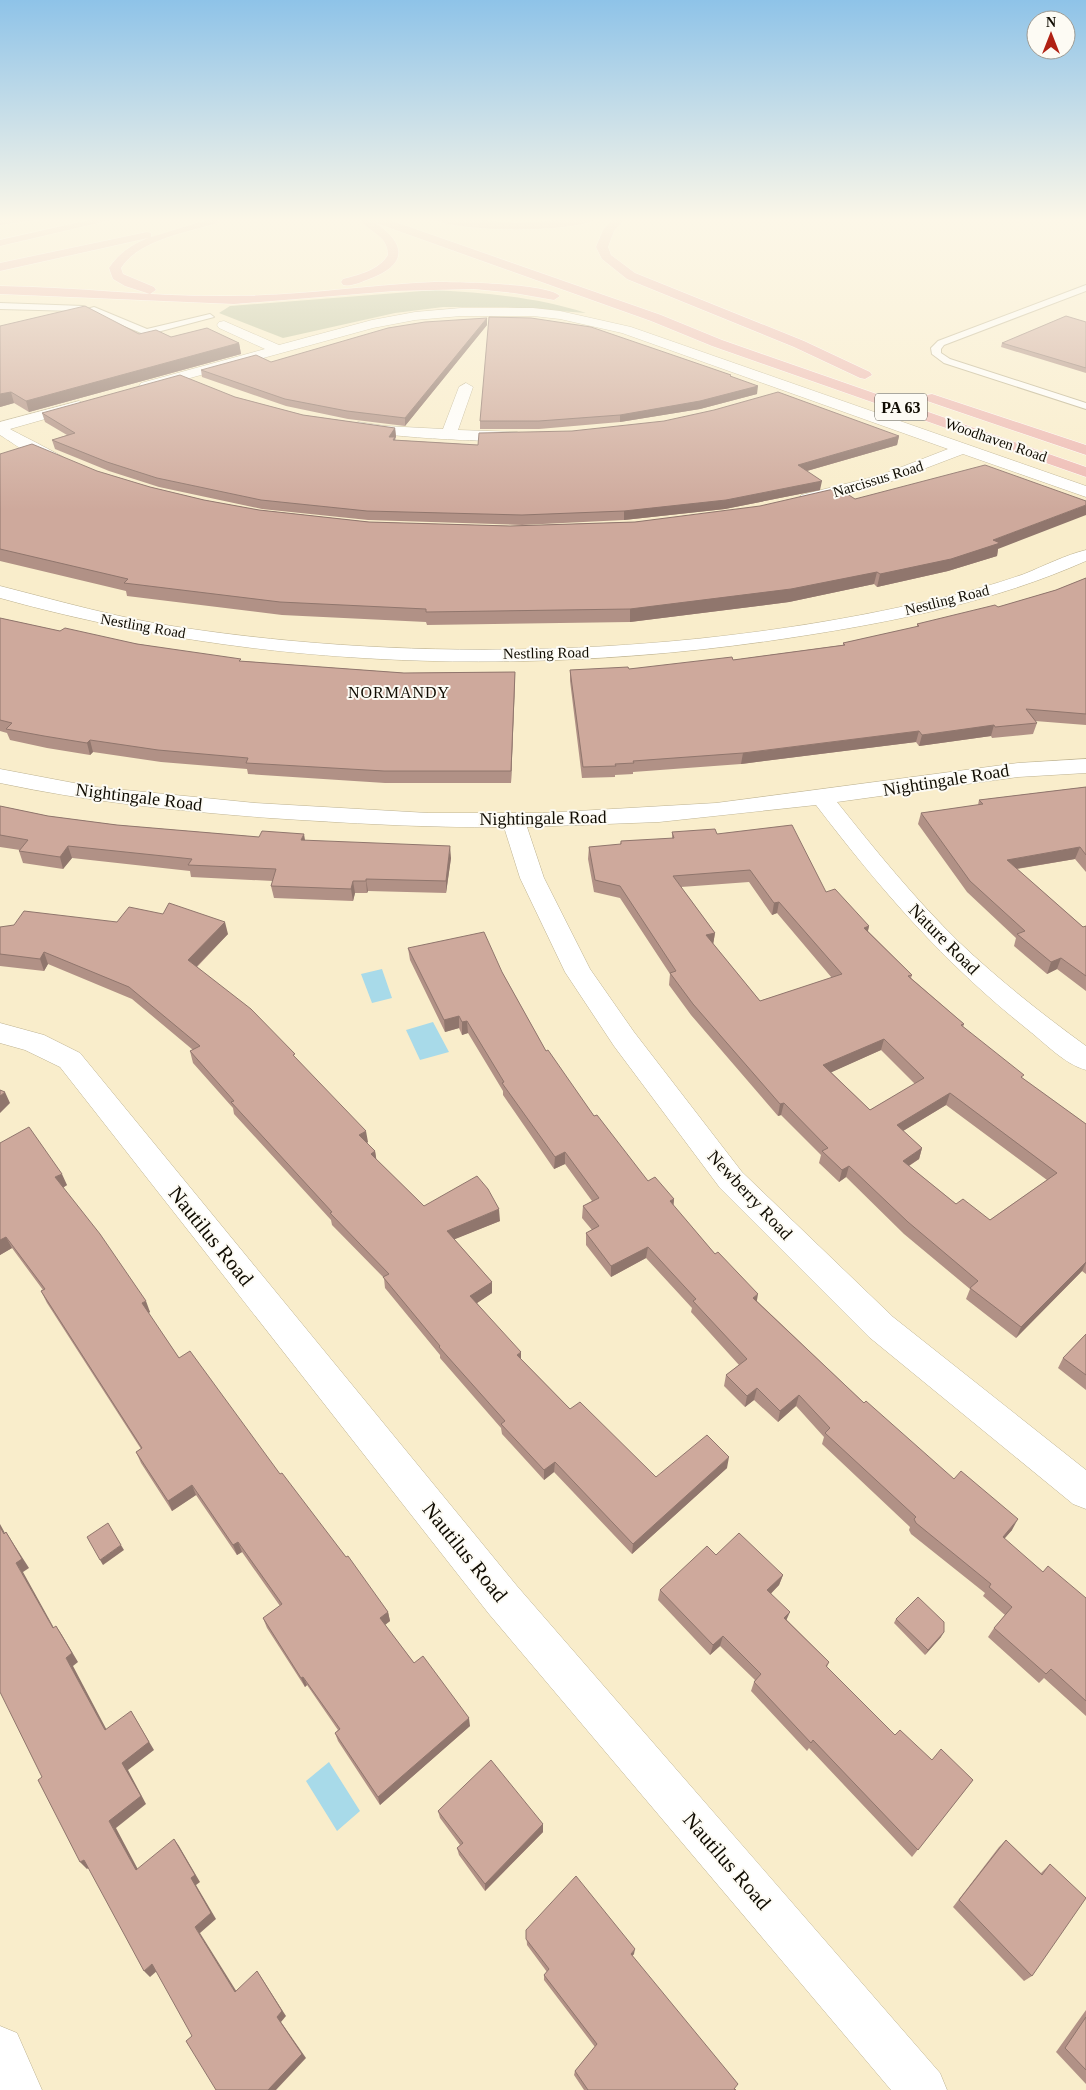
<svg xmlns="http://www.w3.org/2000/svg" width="1086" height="2090" viewBox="0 0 1086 2090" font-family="Georgia,serif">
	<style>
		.green { fill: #bcc19f }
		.water { fill: #a8dae9 }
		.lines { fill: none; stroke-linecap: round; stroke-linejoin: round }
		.lane-casing { stroke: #bdb291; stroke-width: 2 }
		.street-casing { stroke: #bdb291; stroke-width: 1 }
		.highway-casing { stroke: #fff; stroke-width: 1 }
		.lane { fill: #fff; fill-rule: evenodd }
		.street { fill: #fff; fill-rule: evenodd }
		.highway { fill: #eebab4; fill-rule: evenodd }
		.wall { fill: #b19186; fill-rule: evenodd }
		.shaded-wall { fill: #90766d }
		.building { fill: #cea99c; stroke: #90766d; fill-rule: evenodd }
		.labels { text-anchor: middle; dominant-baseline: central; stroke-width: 4; stroke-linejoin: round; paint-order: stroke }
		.far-street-label { font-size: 15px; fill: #100c02; stroke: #fdfbf4 }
		.shield { fill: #fdfbf4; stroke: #57544b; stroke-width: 1 }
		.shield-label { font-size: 16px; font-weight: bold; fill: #100c02 }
		.far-neighbourhood-label { font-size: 16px; letter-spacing: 1px; fill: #100c02; stroke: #fdfbf4 }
		.street-label { font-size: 18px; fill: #100c02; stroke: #fdfbf4 }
		.near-street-label { font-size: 21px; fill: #100c02; stroke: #fdfbf4 }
	</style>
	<rect width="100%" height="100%" fill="#f9edcb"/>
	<path class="green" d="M435,290C486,293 538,297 586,313L505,307H443L395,313L283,338L219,313L230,306Z"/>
	<path class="water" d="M382,969L392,998L372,1003L361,974Z
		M433,1022L449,1052L420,1060L406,1030Z
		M329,1762L360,1811L337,1831L306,1781Z"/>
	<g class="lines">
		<defs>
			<path id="lane" d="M1086,285V291L944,345L941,349V353L950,359L1086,403V409L944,363L932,354L931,348L938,341Z
				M0,303L83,306L87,309L94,307L147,329L210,314L214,317L146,335L93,313L69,319L65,316L66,314L77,311L0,309Z"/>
			<path id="street" d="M461,308H533L560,311L631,327L1086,486V497L963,454L892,481L807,504L801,503L799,499L801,495L881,475L948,449L622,333L560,319L533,316H461L415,320L373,328L146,390L139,386L141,383L265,349L219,328L217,325L219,322L224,321L279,345L372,320L415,312Z
				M466,383L473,387L458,430L517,432L522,434L525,437L522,440C506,444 357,436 350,427L358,422L385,426L443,429L459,387Z
				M79,401L86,405L84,408L10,429C19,434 67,458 69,461L67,464C48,469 16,445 0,435V422Z
				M1086,550V561C998,600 903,620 808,635C541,678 261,671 0,598V586C59,601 118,618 178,627C422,664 688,656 928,601C960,594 993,585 1024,574C1044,566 1065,555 1086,550Z
				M1086,759V773L1018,777L837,802C876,851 915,899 959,942C999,980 1042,1014 1086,1046V1070C1064,1064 1045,1043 1027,1029C943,962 881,890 816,805L659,822L527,827L544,878L590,969L634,1032L742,1172L893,1317L1086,1470V1509L1073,1504L869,1337L720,1188L614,1046L565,972L520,878L504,827C426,828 348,823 270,818C179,811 89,802 0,783V769L95,787L255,803L428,813H543L716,803L1018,763Z
				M0,1023L44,1035L80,1053L517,1586L940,2073L947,2090H891L489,1614L60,1067L25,1050L0,1043Z
				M0,2026L17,2033L42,2090H0Z"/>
			<path id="highway" d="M10,217H42L37,220L0,225V219Z
				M102,217H124L0,246V240Z
				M365,217H381L661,315L722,340L1086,467V477L712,346L651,321L376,223C407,245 407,265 369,279C361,282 351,287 343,285L341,282L343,279C359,275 379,270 388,255C388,236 371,233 361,221Z
				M429,217H455L515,223L601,217C581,234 448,233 429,217Z
				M615,217H627L614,231L608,247L611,255L635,273L804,341L870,372L872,375L865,379L860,378L794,347L627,279L602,259L596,247L603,230Z
				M213,218L218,221L217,223C186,233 140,239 121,268L123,274L154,287L156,290L150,294L125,286L113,279L109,268C119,253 131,245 148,238L0,271V263L147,232L151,233V237Z
				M434,282C455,282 548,283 560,296L554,300L514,293L474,289L394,291L234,304L0,294V286C77,287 154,297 231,296C299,296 367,285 434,282Z
				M932,394L1086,445V455L927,401L925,398L927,395Z"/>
		</defs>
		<use href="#lane" class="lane-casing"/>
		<use href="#street" class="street-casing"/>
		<use href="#highway" class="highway-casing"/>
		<use href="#lane" class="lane"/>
		<use href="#street" class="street"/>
		<use href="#highway" class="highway"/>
	</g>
	<path class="wall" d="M1086,322V373L1001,347L1002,343Z
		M487,325L405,426L348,419L286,406L202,377L201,370L271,362Z
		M0,326L139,334L239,343L241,354L29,412L14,403L0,407Z
		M731,375V376L757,394L700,409L620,422L539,429H480V421Z
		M235,397L303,415L395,428L396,437L395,440L478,445L899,436L897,445L807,471L820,490L725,509L624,520L522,525L368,520L262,509L159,487L109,471L55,449L52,440L67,435L45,422L42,413Z
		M0,454L97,471L150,487L204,500L259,510L369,522L510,526L635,522L855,499L998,549L997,556L948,571L877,587L874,584L789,602L630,622L427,625L426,622L282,615L127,596L126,591L0,561Z
		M1086,578V725L1035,721L1037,723L1033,734L992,738L991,736L919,746L916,742L741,764L633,772V774L615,775V777L582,778L570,681V670L629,669L733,660L843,645V643L917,627V624L998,607L1056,590Z
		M0,618L60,631L241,661L404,673L515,672L511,783H385L248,774L247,769L161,762L93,752L90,755L47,748L10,740L7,733L0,731Z
		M1086,787V872L1075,859L1017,869L1083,927L1086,926V991L1057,969L1047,974L1014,946L1016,938L967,892L918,824L921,813L978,805L979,800Z
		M0,806L48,816L117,825L305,841L451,858L446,893L368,891L367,893H355L353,901L274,898L271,886L273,881L191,877L190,871L72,858L63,869L23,863L19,851L20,850L0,847Z
		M672,832L717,834L826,892L869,926L868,931L912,975L911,978L964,1024L963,1027L1023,1079L1086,1124V1274L1082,1271L1016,1338L966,1299L970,1289L904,1234L846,1177L839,1182L819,1163L821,1155L781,1115L778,1116L691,1015L669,985L670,974L620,898L594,892L588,859L589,847L620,845L621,841L672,839ZM749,882L772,915L777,913L832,978L760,1001L713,944L715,933L681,887ZM881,1050L915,1084L870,1110L831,1072ZM946,1105L1047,1180L990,1220L956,1204L909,1166L919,1159L922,1148L903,1131Z
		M117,922L228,934L197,967L296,1058L368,1142L367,1143L375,1151L376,1159L424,1206L500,1221L454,1239L492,1282V1293L477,1303L521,1359L570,1409L656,1477L727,1468L632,1554L554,1472L544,1480L502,1434L501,1428L440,1358V1355L385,1288L384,1278L332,1225L331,1220L234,1114L233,1108L193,1063L190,1051L193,1050L132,999L48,964L44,971L0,966V927Z
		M408,948L502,972L546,1051L594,1116L648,1181L674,1199L673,1206L715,1254L757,1301L864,1403L1012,1530L1004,1539L1043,1572L1086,1598V1716L1044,1678L1039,1683L988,1637L994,1628L1005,1615L983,1596L985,1593L911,1534L909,1530L910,1527L822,1444L824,1437L796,1406L778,1422L754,1400L745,1407L724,1386L726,1375L739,1365L691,1312L692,1308L646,1258L611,1277L586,1245V1233L592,1230L582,1218L583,1206L592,1201L565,1164L554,1169L503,1095V1091L468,1033L462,1035L459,1028L445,1032L410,960Z
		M0,1143L67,1185L63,1188L150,1312L148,1313L179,1358L280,1474L346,1557L388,1612L390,1621L385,1625L414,1663L470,1726L380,1805L338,1741L335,1733L338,1730L307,1685L305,1687L267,1628L263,1618L280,1606L242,1552L237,1555L196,1495L172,1511L141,1463L136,1452L141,1449L47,1303L41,1291L43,1290L12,1248L0,1255Z
		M1086,1334V1390L1058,1368L1063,1358Z
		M716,1555L783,1575L779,1585L771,1593L787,1620L829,1662L827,1667L895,1735L932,1760L973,1780L912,1857L809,1748L807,1751L751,1691L754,1682L755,1680L720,1646L710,1655L658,1600L660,1590Z
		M896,1619L941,1637L925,1655L894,1623Z
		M438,1811L543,1832L485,1891L459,1855L457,1848L460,1845L440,1818Z
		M1006,1840L1041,1873L1050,1864L1032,1976L1024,1981L953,1907L999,1847Z
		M526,1930L634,1954L632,1956L736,2090H584L574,2075L575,2071L595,2047L544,1980V1975L547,1972L527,1945Z
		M1086,2010V2084L1056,2052Z"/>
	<path class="shaded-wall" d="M487,318V325L405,426V418Z
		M239,343L241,354L29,412L26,401Z
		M758,386L757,394L700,409L620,422V415Z
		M11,392L14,403L0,407V394Z
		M395,428L396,437L395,438L396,446L389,437Z
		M899,436L897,445L796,474L798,465Z
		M822,481L820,490L725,509L624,520V511Z
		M1086,505V515L998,549L997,556L948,571L877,587L880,574L993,540Z
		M877,572L874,584L789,602L630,622V609Z
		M515,672V683L511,783V771Z
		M994,725L991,736L919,746L922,735Z
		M919,731L916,742L741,764L743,753Z
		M90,740L93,752L90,755L87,743Z
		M304,834L306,846L301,840Z
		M68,846L72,858L63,869L60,857Z
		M450,846L451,858L446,893V881Z
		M1080,847L1075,859L1003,871L1007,860Z
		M366,879L368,891L367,893L366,881Z
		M353,881L355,893L353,901L351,889Z
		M779,902L777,913L772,915L774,903Z
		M225,922L228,934L191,972L188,960Z
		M869,926L866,938L864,928Z
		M715,933L713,945L706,935Z
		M44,952L48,964L44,971L40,959Z
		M1061,958L1057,969L1047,974L1051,962Z
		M459,1016V1028L445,1032L444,1020Z
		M467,1021L468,1033L462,1035V1022Z
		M884,1039L881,1050L821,1077L823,1065Z
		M5,1092L10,1103L0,1113V1096Z
		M950,1093L946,1105L893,1137L897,1125Z
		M784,1103L781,1115L778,1116L780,1104Z
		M366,1131L368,1142L361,1147L359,1135Z
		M922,1148L919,1159L899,1172L903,1161Z
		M375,1151L377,1163L371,1154Z
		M565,1152V1164L554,1169L555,1157Z
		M849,1166L846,1177L839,1182L842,1170Z
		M62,1174L67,1185L60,1189L55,1177Z
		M674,1199L673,1211L670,1201Z
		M499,1209L500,1221L448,1242L447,1231Z
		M6,1237L12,1248L0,1255V1240Z
		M648,1247L646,1258L611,1277V1266Z
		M1086,1262V1263L1082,1271L1016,1338L1021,1327Z
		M492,1282V1293L471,1307L470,1296Z
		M758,1294L756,1306L753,1298Z
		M146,1301L150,1312L146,1315L142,1303Z
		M521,1352V1363L517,1355Z
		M757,1388L754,1400L745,1407L747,1396Z
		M799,1395L796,1406L778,1422L780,1411Z
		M729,1457L727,1468L632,1554L633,1544Z
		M555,1462L554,1472L544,1480V1470Z
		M192,1485L196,1495L172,1511L168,1501Z
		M1018,1519L1012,1530L997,1547L1003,1537Z
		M0,1524L11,1544L4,1534L0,1527Z
		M6,1532L29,1568L23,1572L59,1637L53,1628L16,1563Z
		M238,1542L242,1552L237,1555L233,1545Z
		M121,1545L124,1550L103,1565L100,1560Z
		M783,1575L779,1585L765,1600L767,1590Z
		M388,1612L390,1621L382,1627L380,1618Z
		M790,1612L786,1621L784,1618Z
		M56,1626L62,1635L78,1662L73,1666L111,1738L105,1730L66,1658Z
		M944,1632L941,1637L925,1655L928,1650Z
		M723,1636L720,1646L710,1655L713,1645Z
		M303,1677L307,1685L305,1687L301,1678Z
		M131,1711L154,1750L128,1770L146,1804L116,1828L142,1877L136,1870L109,1821L122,1763Z
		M469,1718L470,1726L380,1805L378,1797Z
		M543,1824V1832L485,1891V1884Z
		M174,1839L179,1846L200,1882L196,1885L216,1919L200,1933L240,1997L235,1992L195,1927L191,1878Z
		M84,1860L90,1867L87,1869L80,1862Z
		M635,1949L634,1954L629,1959L631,1954Z
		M152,1964L158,1970L150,1977L144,1971Z
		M257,1971L261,1977L286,2016L281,2022L306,2058L276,2090H268Z"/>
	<path class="building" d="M85,306L139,334L156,330L171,337L207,328L239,343L26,401L11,392L0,394V326Z
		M1066,316L1086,322V368L1002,343Z
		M489,317L531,318L591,327L731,375L730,376L758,386L700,401L620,415L539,421H480Z
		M487,318L405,418L347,411L285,399L201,370L256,355L271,362L388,328L425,322Z
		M180,375L235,397L303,415L395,428L389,437H395L393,440L478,445L479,433L572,431L664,421L714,410L778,392L899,436L798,465L822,481L726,500L624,511L522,515L367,511L261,500L157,478L107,462L52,440L75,433L42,413Z
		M32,444L97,471L150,487L204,500L259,510L369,522L510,526L635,522L760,506L838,488L855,499L985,465L1086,501V505L993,540L1000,543L951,559L880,574L877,572L791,589L630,609L426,612V609L280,602L124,583L128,579L0,549V454Z
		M1086,578V714L1026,709L1037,723L995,727L994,725L922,735L919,731L743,753L633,761L634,763L615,764L616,766L583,767L570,670L628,667L629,669L732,657L733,660L845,645L843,643L919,626L917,624L995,605L998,607L1056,590Z
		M0,618L60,631L65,628L137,644L241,659L239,661L404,673L515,672L511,771H384L246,763L248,758L158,750L90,740L87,743L44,736L6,729L12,723L0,720Z
		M1086,787V855L1080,847L1007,860L1083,927L1086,926V976L1061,958L1051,962L1017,934L1025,931L970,881L921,813L983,804L979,800Z
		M0,806L48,816L117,825L259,837L262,831L304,834L301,840L450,846L446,881L366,879V881H353L351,889L271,886L276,869L188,865L192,859L68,846L60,857L19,851L28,840L0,835Z
		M792,825L826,892L835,889L869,926L864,928L912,975L908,976L964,1024L961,1025L1024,1075L1021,1077L1086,1124V1262L1021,1327L970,1288L978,1281L908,1222L849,1166L842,1170L822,1151L828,1148L784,1103L780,1104L693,1004L670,973L676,971L620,886L595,880L589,847L621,844V841L674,838L672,832L715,829L717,834ZM750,870L774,903L779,902L842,974L760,1001L706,935L715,933L673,876ZM884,1039L924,1078L870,1110L823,1065ZM950,1093L1057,1173L990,1220L963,1199L956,1204L903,1161L922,1148L897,1125Z
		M169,903L225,922L188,960L251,1009L295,1054L293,1055L366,1131L359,1135L375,1151L371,1154L424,1206L477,1176L488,1189L499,1209L447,1231L492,1282L470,1296L521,1352L517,1355L570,1409L580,1402L656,1477L707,1435L729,1457L633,1544L555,1462L544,1470L501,1424L505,1421L439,1347L440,1346L383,1277L389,1274L330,1213L332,1212L231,1102L234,1101L190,1051L200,1046L129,987L44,952L40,959L0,954V927L14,925L24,911L117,922L129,907L163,914Z
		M484,932L502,972L546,1051L548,1050L594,1116L597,1115L648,1181L655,1177L674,1199L670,1201L715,1254L718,1252L758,1294L753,1298L864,1403L866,1401L954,1479L961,1471L1018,1519L1003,1537L1043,1572L1048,1566L1086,1598V1701L1051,1669L1046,1674L994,1628L1012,1607L989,1587L991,1584L916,1523L914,1519L916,1517L825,1433L830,1428L799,1395L780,1411L757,1388L747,1396L726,1375L747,1359L693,1301L696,1299L648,1247L611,1266L586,1233L599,1226L583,1206L599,1198L565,1152L555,1157L502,1083L504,1082L467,1021L462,1022L459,1016L444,1020L408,948Z
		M0,1090L5,1092L0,1096Z
		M29,1127L62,1174L55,1177L100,1234L146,1301L142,1303L179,1358L190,1351L280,1474L282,1473L346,1557L348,1556L388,1612L380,1618L414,1663L423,1656L469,1718L378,1797L335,1733L340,1729L303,1677L301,1678L263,1618L282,1604L238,1542L233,1545L192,1485L168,1501L136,1452L142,1448L41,1291L45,1289L6,1237L0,1240V1143Z
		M1086,1334V1375L1063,1358Z
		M108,1523L121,1545L100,1560L87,1537Z
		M0,1527L4,1534L6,1532L22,1559L16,1563L53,1628L56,1626L72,1653L66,1658L105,1730L131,1711L149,1742L122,1763L141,1796L109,1821L136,1870L174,1839L195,1875L191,1878L211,1913L195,1927L235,1992L257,1971L282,2011L277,2017L302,2054L268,2090H216L186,2041L192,2036L152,1964L144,1971L84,1860L80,1862L38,1780L42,1777L0,1692Z
		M739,1533L783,1575L767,1590L790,1612L784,1618L829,1662L826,1666L895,1735L900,1730L932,1760L941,1749L973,1780L918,1850L813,1740L811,1743L754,1682L761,1674L723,1636L713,1645L660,1590L707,1546L716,1555Z
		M918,1597L944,1622V1632L928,1650L896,1619Z
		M491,1760L543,1824L485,1884L457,1848L463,1843L438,1811Z
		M1006,1840L1042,1875L1050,1864L1086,1898L1032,1976L959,1900Z
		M576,1876L635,1949L631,1954L738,2084L734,2089L736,2090H588L575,2071L597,2044L544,1975L549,1969L526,1939V1930Z
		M1086,2017V2070L1065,2048Z"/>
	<linearGradient id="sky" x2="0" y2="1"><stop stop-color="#8ec3e8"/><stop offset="0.43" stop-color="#fcf7e8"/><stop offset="1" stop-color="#fcf7e8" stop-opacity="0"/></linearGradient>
	<rect width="1086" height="510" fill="url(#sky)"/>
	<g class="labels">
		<g class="far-street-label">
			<text transform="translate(996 440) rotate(19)">Woodhaven Road</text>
			<text transform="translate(878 479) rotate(-17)">Narcissus Road</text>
			<text transform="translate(947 600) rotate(-14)">Nestling Road</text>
			<text transform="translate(143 626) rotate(10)">Nestling Road</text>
			<text transform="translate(546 653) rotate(-1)">Nestling Road</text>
		</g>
		<rect class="shield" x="875" y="393.5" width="52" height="27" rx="4"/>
		<g class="shield-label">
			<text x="901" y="407">PA 63</text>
		</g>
		<g class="far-neighbourhood-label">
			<text x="399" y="692">NORMANDY</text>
		</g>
		<g class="street-label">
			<text transform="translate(946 780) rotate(-9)">Nightingale Road</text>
			<text transform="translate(139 797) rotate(7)">Nightingale Road</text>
			<text transform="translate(543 818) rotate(-1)">Nightingale Road</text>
			<text transform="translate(944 939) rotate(45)">Nature Road</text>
			<text transform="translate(750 1195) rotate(47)">Newberry Road</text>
		</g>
		<g class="near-street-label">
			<text transform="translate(211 1236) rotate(51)">Nautilus Road</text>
			<text transform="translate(465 1552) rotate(51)">Nautilus Road</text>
			<text transform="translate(727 1861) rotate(49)">Nautilus Road</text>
		</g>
	</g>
	<g transform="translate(1051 35)"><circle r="24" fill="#fdfbf4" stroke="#9e9b93"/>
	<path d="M0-4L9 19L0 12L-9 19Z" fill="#b02114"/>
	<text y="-8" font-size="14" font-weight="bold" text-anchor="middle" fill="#100c02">N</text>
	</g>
</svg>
